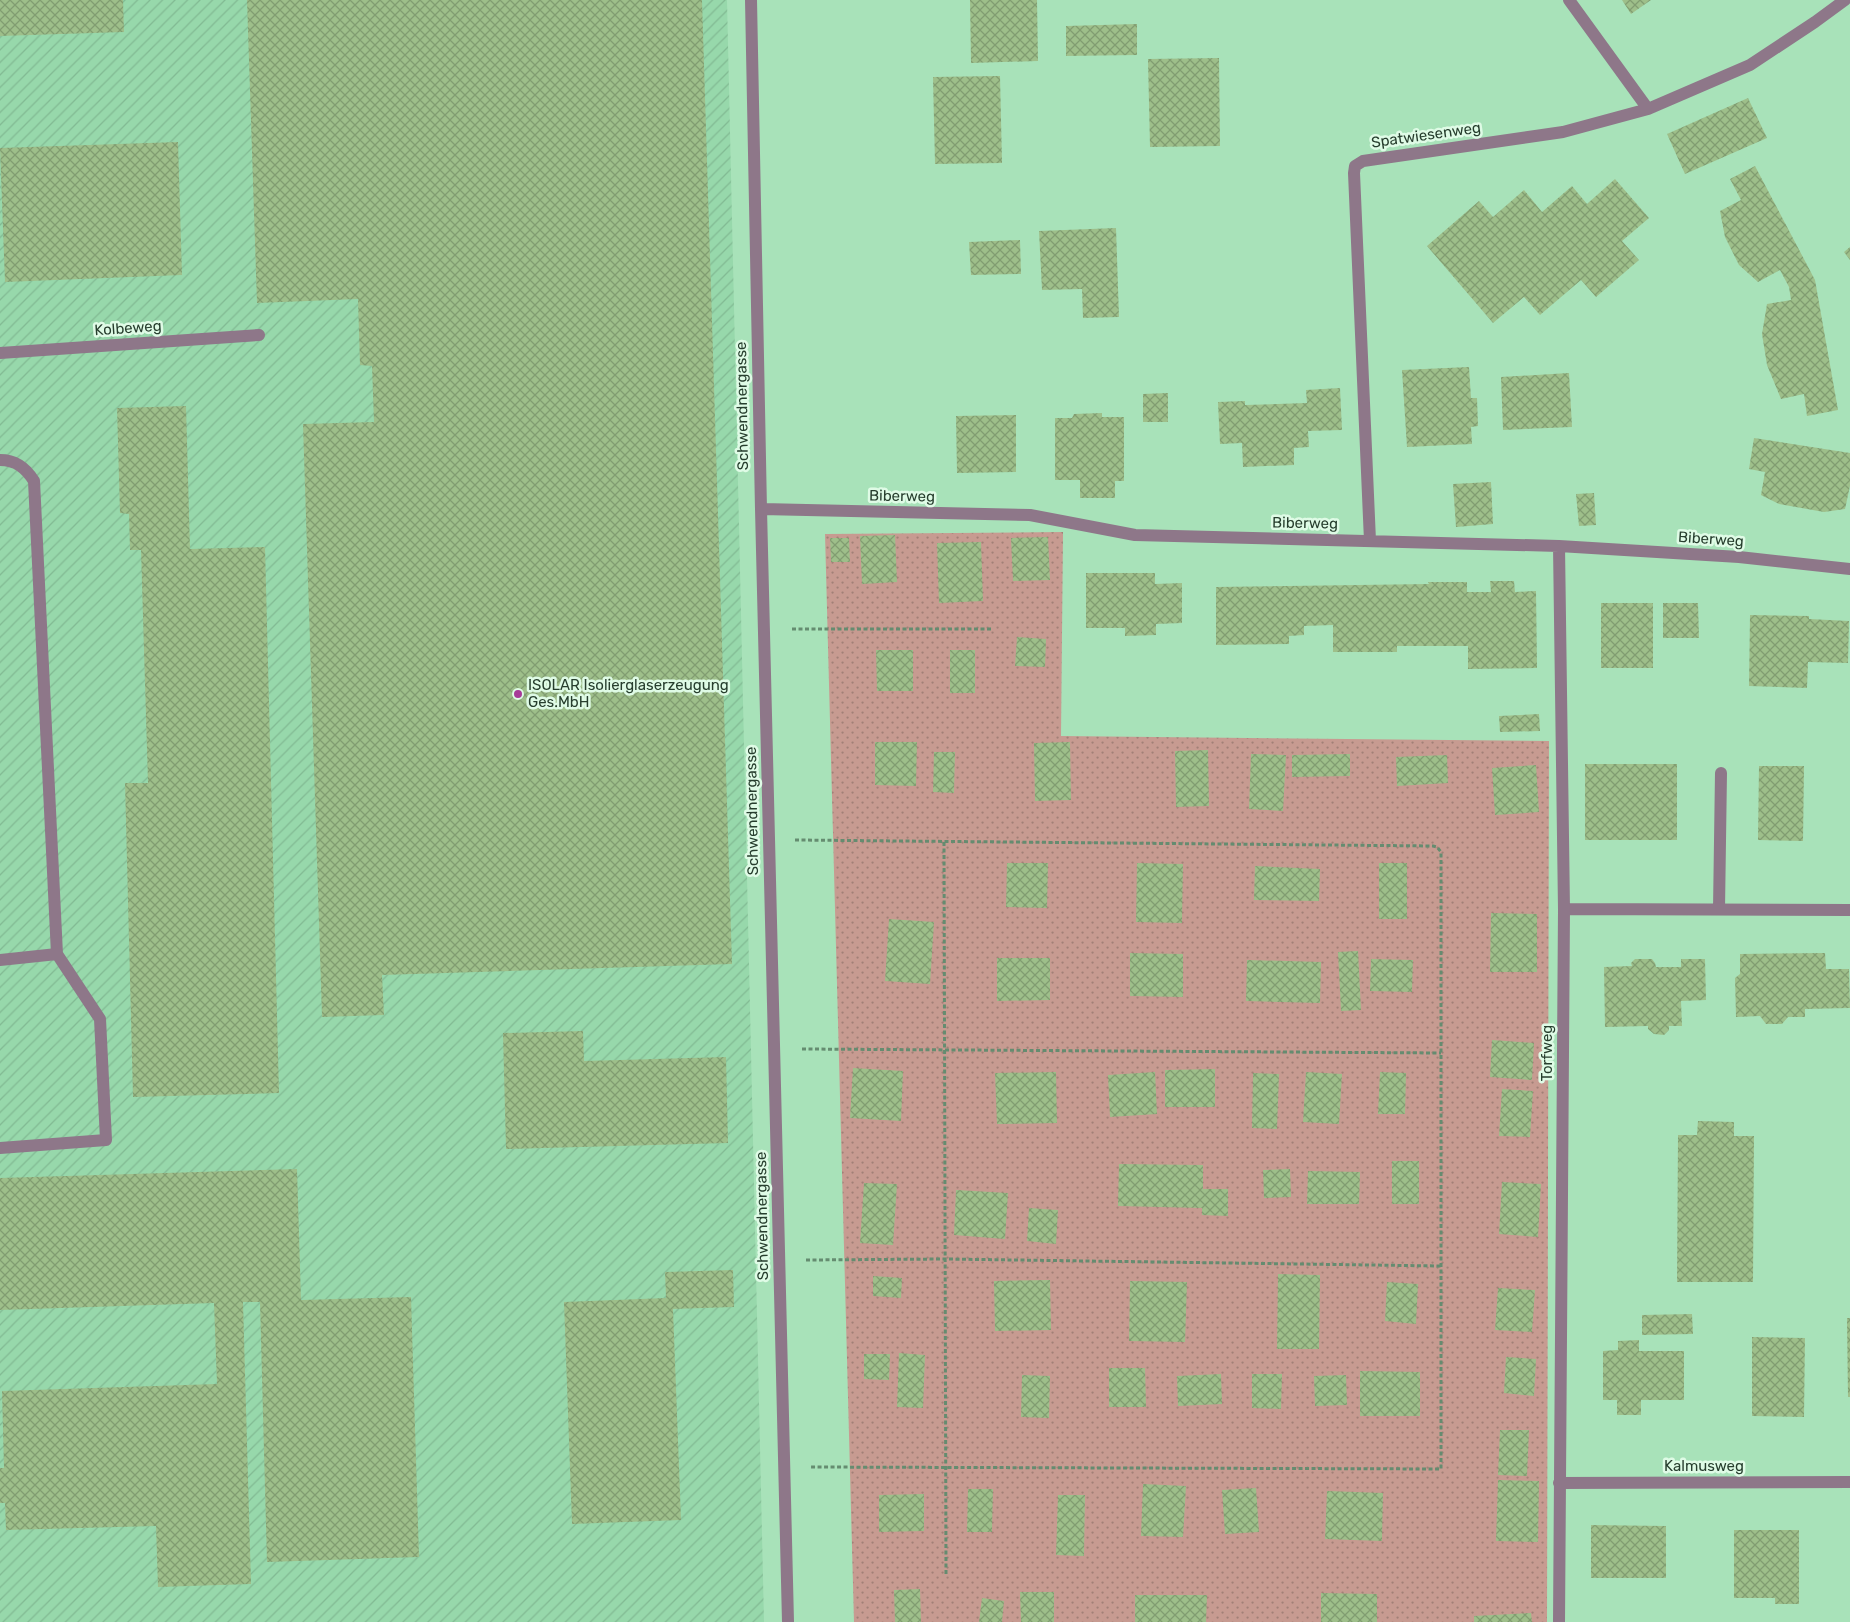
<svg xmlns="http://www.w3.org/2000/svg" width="1850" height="1622" viewBox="0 0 1850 1622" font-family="Rubik,sans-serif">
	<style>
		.industrial { fill: url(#industrial-furrows) }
		.garden { fill: url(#garden-dots) }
		.building { fill: url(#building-cross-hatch) }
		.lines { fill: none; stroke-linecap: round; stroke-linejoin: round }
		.path { stroke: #658c70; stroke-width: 3; stroke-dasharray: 4 2.5; stroke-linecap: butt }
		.minor { stroke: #8e7789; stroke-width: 12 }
		.poi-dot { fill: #a73a98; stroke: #dffbe6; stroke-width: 2 }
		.labels { text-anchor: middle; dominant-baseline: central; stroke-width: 5; stroke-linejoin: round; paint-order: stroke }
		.street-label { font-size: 15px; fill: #273e2e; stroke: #dffbe6 }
		.poi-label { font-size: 15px; fill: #273e2e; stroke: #dffbe6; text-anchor: start }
	</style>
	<defs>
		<pattern id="industrial-furrows" width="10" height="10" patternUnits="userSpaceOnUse" patternTransform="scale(1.25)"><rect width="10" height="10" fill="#97d8ab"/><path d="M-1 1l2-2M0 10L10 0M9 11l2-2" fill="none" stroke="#82ba93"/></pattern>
		<pattern id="garden-dots" width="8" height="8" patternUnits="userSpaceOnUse" patternTransform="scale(1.25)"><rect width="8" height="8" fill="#c79b91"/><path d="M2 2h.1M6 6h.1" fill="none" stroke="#a28077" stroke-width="1.8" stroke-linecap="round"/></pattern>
		<pattern id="building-cross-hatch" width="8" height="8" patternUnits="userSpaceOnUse" patternTransform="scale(1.25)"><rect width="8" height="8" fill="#9ebf8a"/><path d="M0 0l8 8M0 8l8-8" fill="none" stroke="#819d71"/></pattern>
	</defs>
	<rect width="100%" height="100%" fill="#a8e2b9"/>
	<path class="industrial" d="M0,0H727L764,1622H0Z"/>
	<path class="garden" d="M1063,532L1061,736L1549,741L1547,1622H854L825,534Z"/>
	<path class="building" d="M0,0H123L124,32L0,36Z
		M247,0H702L732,964L382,975L384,1015L322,1017L303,424L374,422L372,366L360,365L358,299L257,303Z
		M970,0H1037L1038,61L971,63Z
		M1622,0H1651L1631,14Z
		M1137,24V55L1066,56V26Z
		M1219,58L1220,146L1150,147L1148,59Z
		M1000,76L1002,163L935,164L933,77Z
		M1748,98L1767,138L1685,174L1667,134Z
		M178,142L182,275L5,282L0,148Z
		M1755,166L1815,280L1838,410L1807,416L1804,394L1781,399L1767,365L1762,334L1767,304L1791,300L1789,287L1780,270L1758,282L1739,265L1725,237L1720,211L1741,200L1730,179Z
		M1615,179L1649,218L1622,241L1639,260L1596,297L1581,280L1540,315L1524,297L1493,323L1427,246L1479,201L1493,217L1524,190L1542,212L1572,186L1587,204Z
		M1116,228L1119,317L1083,318L1082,289L1042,290L1039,231Z
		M1020,240L1021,274L971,275L969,242Z
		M1850,247V260L1844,252Z
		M1469,367L1471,398H1477L1478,426L1471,427L1472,444L1407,447L1402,370Z
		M1569,373L1572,427L1503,430L1501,377Z
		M1340,388L1342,430L1308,431L1309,447L1294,448V465L1243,467L1242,443L1220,444L1218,402L1245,401V405L1307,403L1306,390Z
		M1168,393V422H1143V394Z
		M186,406L190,549L265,547L279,1093L133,1097L125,783H148L141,550H130L129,514L120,513L117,408Z
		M1102,413V417H1124V481H1115V498H1080V480H1055V418H1072L1074,414Z
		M1016,415V472L957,473L956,416Z
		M1754,438L1850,453V486L1845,509L1824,512L1779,504L1761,495L1765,472L1749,469Z
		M1491,482L1493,524L1456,527L1453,484Z
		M1594,493L1596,525L1579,526L1576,494Z
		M895,535L897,582L862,584L860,536Z
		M1048,537L1050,580L1013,581L1011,538Z
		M830,538H849L850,562H831Z
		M981,542L983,601L939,603L937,543Z
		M1086,573H1155V584L1182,583V623L1156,624V635L1125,636V628H1086Z
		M1490,581H1514L1515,592L1536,591L1537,668L1468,669V646H1397V652H1333V625L1304,626V635L1289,636V644L1216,645V587L1429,584L1428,582H1467V592H1491Z
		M1601,603H1653V668H1601Z
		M1663,603H1698L1699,638H1663Z
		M1750,615L1809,616V619L1849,621L1848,663L1808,662L1807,688L1749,686Z
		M1017,637L1046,639L1045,667L1015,666Z
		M876,650H913V691H877Z
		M950,650H975V693H950Z
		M1539,714L1540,731L1500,732L1499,716Z
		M875,742H917L916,786L875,785Z
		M1070,742L1071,800L1035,801L1034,743Z
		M1208,750L1209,806L1176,807L1175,751Z
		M934,752H955L954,793L933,792Z
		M1251,754L1286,755L1283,811L1249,809Z
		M1350,754V776L1292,777V755Z
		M1447,755L1448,783L1397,786L1396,757Z
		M1585,764H1677V840H1585Z
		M1536,765L1539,812L1495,815L1492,768Z
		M1759,766H1804L1803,841L1758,840Z
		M1007,863H1048L1047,908L1006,907Z
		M1137,863L1183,864L1182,923L1136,922Z
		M1379,863H1407V919H1379Z
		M1255,866L1320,869L1319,901L1254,900Z
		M1491,913L1537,914V972H1490Z
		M889,919L934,922L930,984L885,981Z
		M1358,951L1361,1010L1341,1011L1338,952Z
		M1130,953L1183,954V997L1130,996Z
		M1825,953L1826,969H1849L1850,1008L1805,1009V1017H1788L1782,1024H1766L1760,1016L1736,1017L1735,978L1740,974V954Z
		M997,958H1050V1000L997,1001Z
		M1371,959L1413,960L1412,992L1370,991Z
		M1635,959H1652L1655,963L1656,967H1681V959H1705L1706,1000L1681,1001L1682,1026H1669V1030L1664,1035L1654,1034L1648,1029V1026L1605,1027L1604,967L1632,966L1631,963Z
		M1247,960L1321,962L1320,1003L1246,1001Z
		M583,1031L584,1061L726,1057L728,1143L506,1149L503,1033Z
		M1492,1040L1534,1043L1532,1080L1490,1077Z
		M853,1068L903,1071L901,1121L850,1118Z
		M1215,1069V1107H1165V1070Z
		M1056,1072L1057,1123L997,1124L995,1073Z
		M1155,1072L1157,1114L1110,1117L1108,1075Z
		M1306,1072L1342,1074L1339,1124L1303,1122Z
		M1380,1072L1406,1073L1405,1114H1378Z
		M1253,1073L1279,1074L1277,1129L1252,1128Z
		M1502,1089L1533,1091L1530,1137L1499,1136Z
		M1698,1121L1734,1122V1136H1754L1753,1282H1677L1678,1135H1697Z
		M1392,1161H1419V1204H1392Z
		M1119,1164L1203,1165V1189H1228V1216L1202,1215V1208L1118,1206Z
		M297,1169L301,1300L411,1297L419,1557L267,1562L260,1302H243L251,1584L158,1587L156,1526L6,1530L5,1503H0V1468H4L2,1391L217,1384L214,1303L0,1310V1178Z
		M1290,1169L1291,1197L1264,1198L1263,1170Z
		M1308,1171L1360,1172L1359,1204H1307Z
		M1502,1182L1541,1184L1538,1237L1499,1234Z
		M864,1183L897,1184L893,1245L860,1243Z
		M956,1190L1008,1193L1005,1239L954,1235Z
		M1029,1208L1058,1210L1056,1244L1027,1241Z
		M733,1270L734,1307L673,1309L681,1520L572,1524L564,1302L666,1298L665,1272Z
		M1278,1274L1320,1275L1319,1349H1277Z
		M873,1276L902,1278L901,1298L873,1296Z
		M1050,1280L1051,1330L995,1331L994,1281Z
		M1130,1281L1187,1282L1185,1342L1129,1341Z
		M1387,1282L1418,1284L1416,1324L1385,1321Z
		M1498,1288L1535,1290L1532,1332L1495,1330Z
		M1692,1314L1693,1334L1642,1335V1315Z
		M1847,1318H1850V1397H1848Z
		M1752,1337L1805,1338L1804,1417L1752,1416Z
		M1639,1340V1351H1684V1400H1641V1415H1617V1400H1603V1351L1618,1350V1341Z
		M899,1353L925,1355L923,1408L897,1407Z
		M864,1354H890L889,1380L864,1379Z
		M1506,1357L1536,1359L1534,1396L1504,1393Z
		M1109,1368H1145L1146,1407H1109Z
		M1360,1371L1420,1372V1416H1360Z
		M1221,1374L1222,1404L1178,1406L1177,1376Z
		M1252,1374H1282L1281,1409L1252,1408Z
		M1022,1375L1050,1376L1049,1418L1021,1417Z
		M1346,1375L1347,1405L1315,1406L1314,1376Z
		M1500,1430H1529L1527,1476L1498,1475Z
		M1498,1480L1539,1481L1538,1542L1496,1541Z
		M1143,1484L1186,1486L1183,1537L1141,1536Z
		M1256,1488L1259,1532L1225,1534L1222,1490Z
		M968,1489H993L992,1532H967Z
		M1327,1491L1383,1493L1382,1541L1325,1539Z
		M924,1494V1531L879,1532V1495Z
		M1058,1495H1085L1084,1556L1056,1555Z
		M1591,1525L1666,1526V1578H1591Z
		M1734,1530H1799V1604H1775V1598H1734Z
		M920,1589L921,1622H895L894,1590Z
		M1020,1592H1054V1622H1021Z
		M1321,1593L1377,1594V1622H1321Z
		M1135,1595H1207L1206,1622H1135Z
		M982,1598L1004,1601L1002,1622H979Z
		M1531,1613L1532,1622H1474V1616Z"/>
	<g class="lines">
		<path class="path" d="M792,629H991
			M795,840L1433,846L1437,847L1441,852V1469L810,1467
			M944,842L946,1574
			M802,1049L1441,1053
			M806,1260L945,1259L1441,1266"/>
		<path class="minor" d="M751,0L761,509L788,1622
			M1569,0L1648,109
			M0,353L259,335
			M0,460C16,460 26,468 34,481L57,954L100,1019L106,1140L0,1148
			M761,509L1030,515L1135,535L1559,546L1739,557L1850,569
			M1370,541L1354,173L1355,166L1363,161L1563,132L1648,109L1750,65L1815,22L1845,0
			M1559,546L1564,909
			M1719,909L1721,773
			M0,960L57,954
			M1559,1483L1850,1482
			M1559,1622L1564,909L1850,910"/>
	</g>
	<circle class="poi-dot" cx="518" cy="694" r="5"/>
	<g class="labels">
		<g class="street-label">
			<text transform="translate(1426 135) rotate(-8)">Spatwiesenweg</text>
			<text transform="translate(128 328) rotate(-4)">Kolbeweg</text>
			<text transform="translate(742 406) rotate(-91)">Schwendnergasse</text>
			<text transform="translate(902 496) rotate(1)">Biberweg</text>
			<text transform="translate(1305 523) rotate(1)">Biberweg</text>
			<text transform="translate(1711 539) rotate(4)">Biberweg</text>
			<text transform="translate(752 811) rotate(-91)">Schwendnergasse</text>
			<text transform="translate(1547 1053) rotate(-90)">Torfweg</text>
			<text transform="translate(762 1216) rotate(-91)">Schwendnergasse</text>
			<text x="1704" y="1466">Kalmusweg</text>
		</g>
		<g class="poi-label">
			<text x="528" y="685">ISOLAR Isolierglaserzeugung<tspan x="528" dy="17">Ges.MbH</tspan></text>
		</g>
	</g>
</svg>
